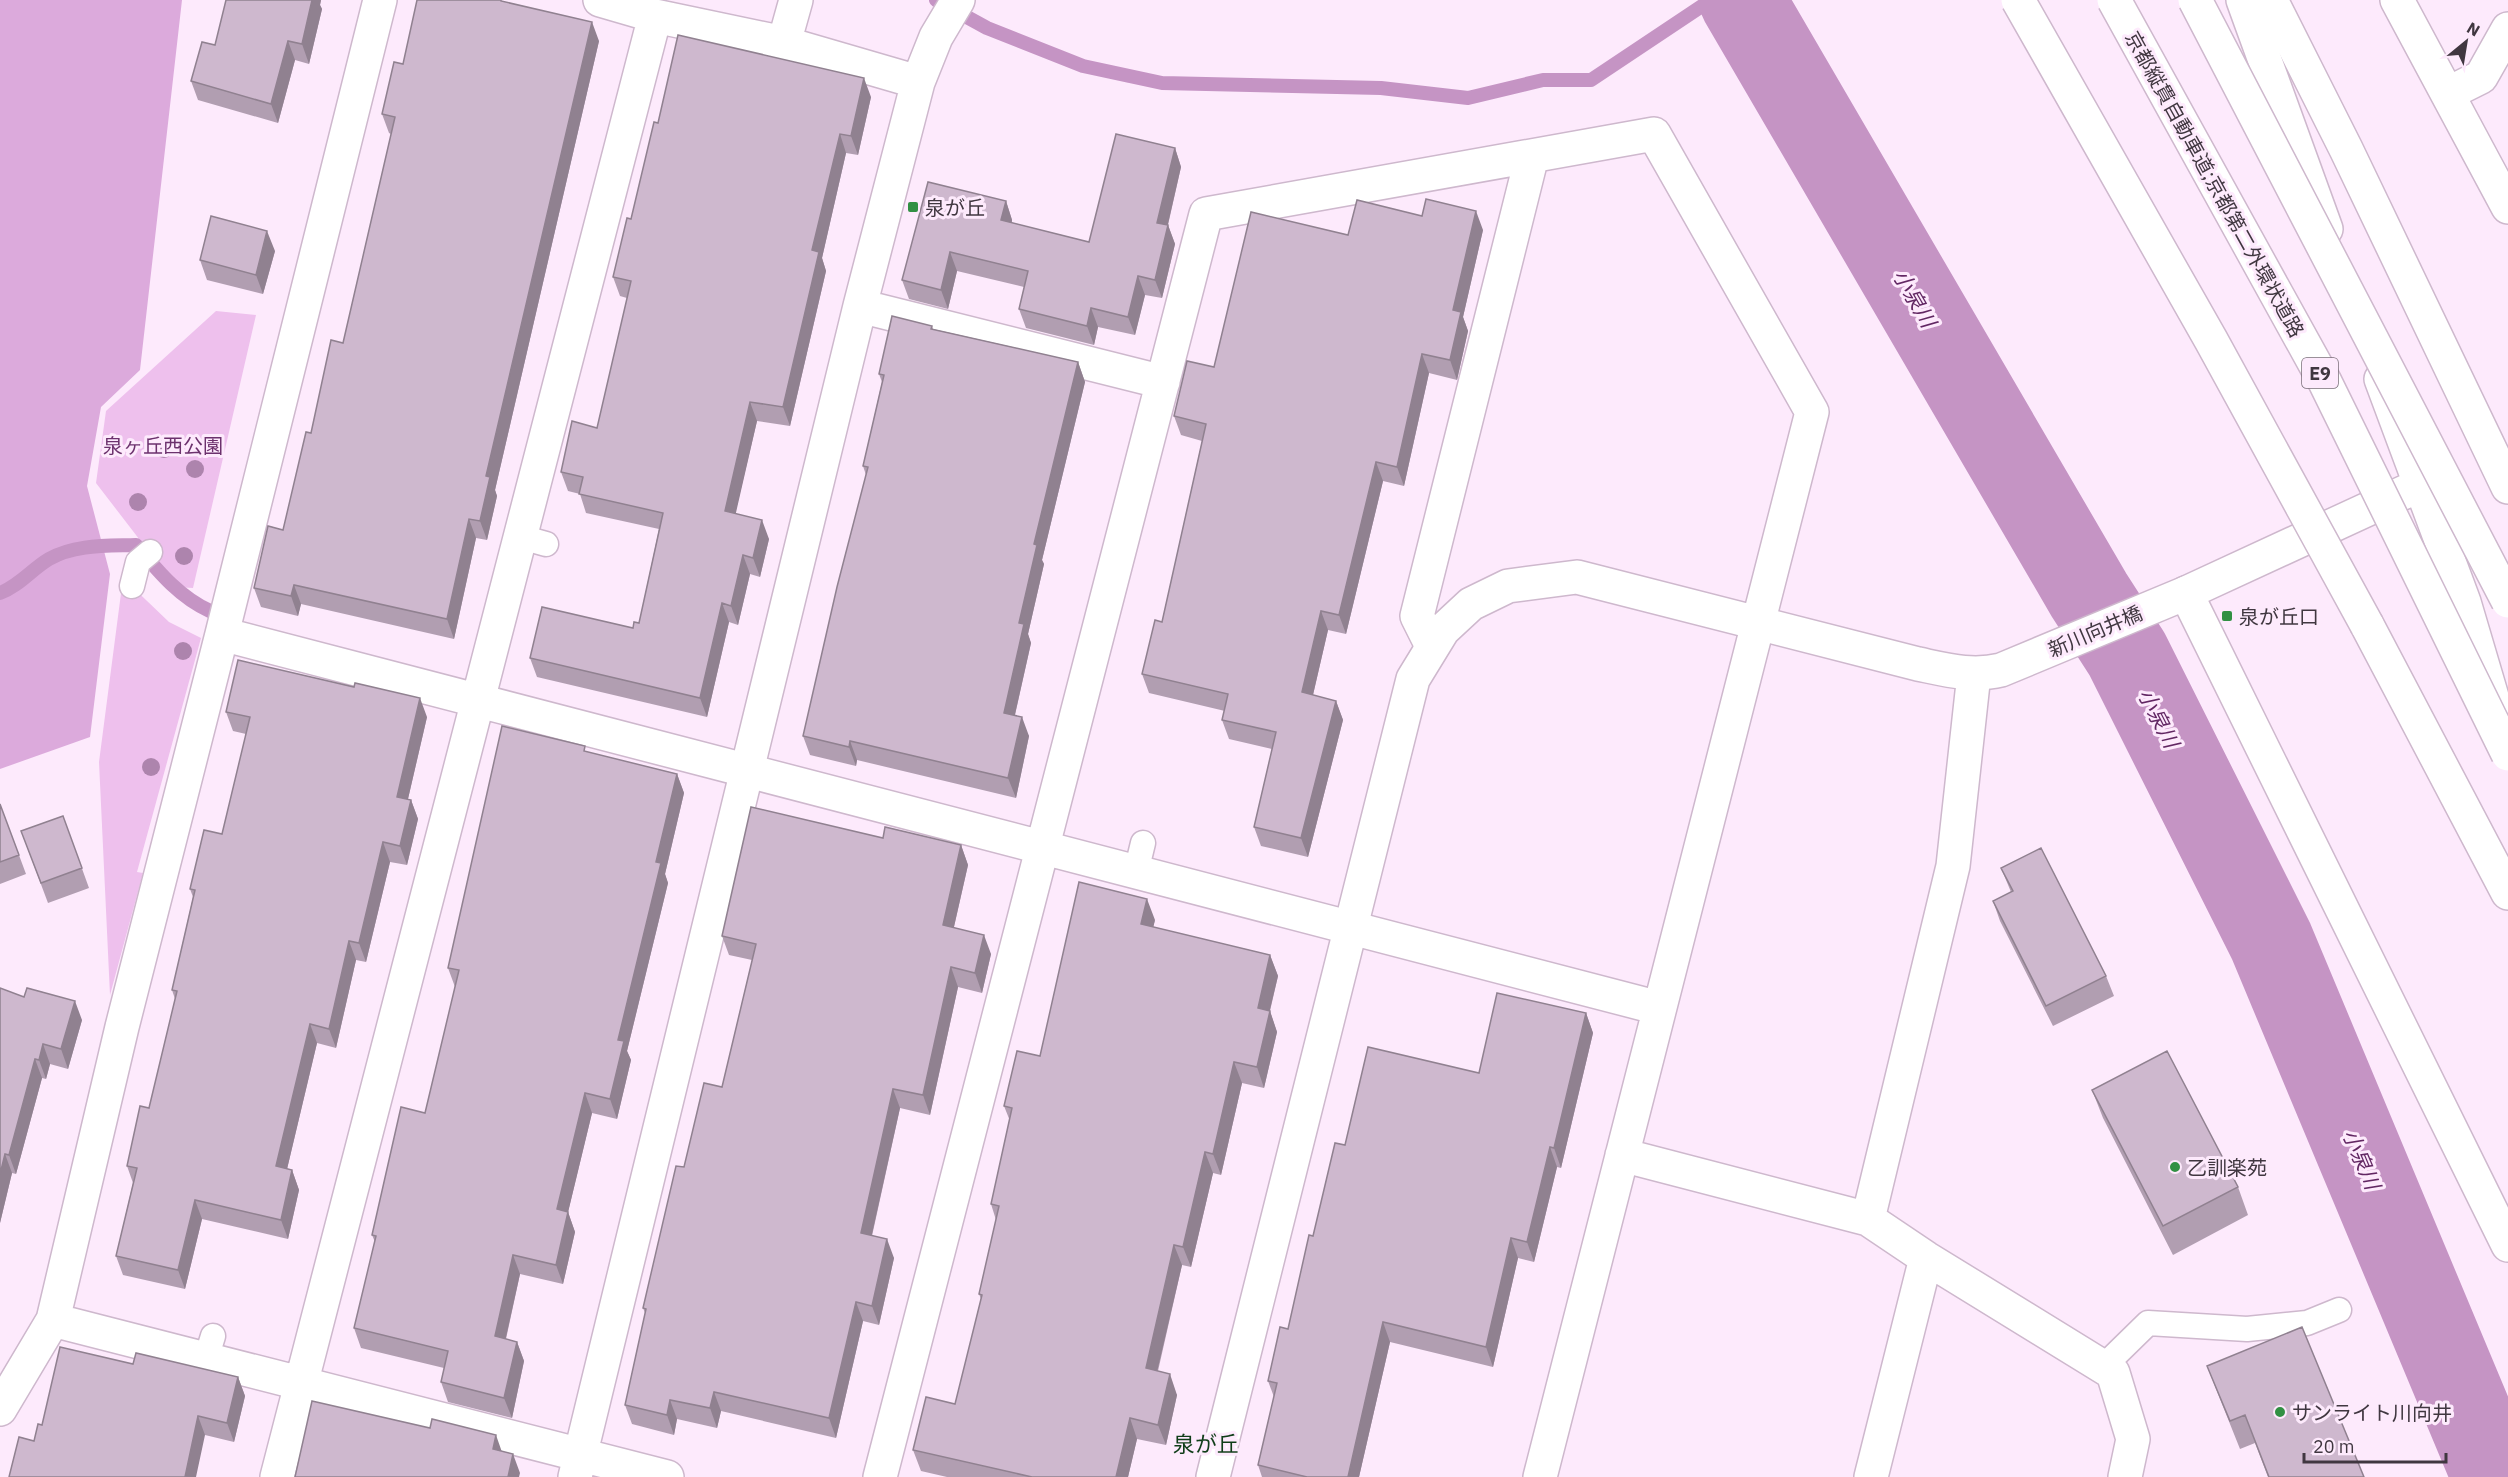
<svg xmlns="http://www.w3.org/2000/svg" width="2508" height="1477" viewBox="0 0 2508 1477" font-family="'IBM Plex Sans','Noto Sans JP',sans-serif">
	<style>
		.green { fill: #eec0ed }
		.forest { fill: #dcaadc }
		.lines { fill: none; stroke-linecap: round; stroke-linejoin: round }
		.stream { stroke: #c594c4; stroke-width: 14 }
		.river { stroke: #c594c4; stroke-width: 86 }
		.lane-casing { stroke: #ceb8cd; stroke-width: 27 }
		.street-casing { stroke: #ceb8cd; stroke-width: 36 }
		.secondary-casing { stroke: #ceb8cd; stroke-width: 36 }
		.highway-casing { stroke: #ceb8cd; stroke-width: 36 }
		.lane { stroke: #fff; stroke-width: 24 }
		.street { stroke: #fff; stroke-width: 33 }
		.secondary { stroke: #fff; stroke-width: 33 }
		.highway { stroke: #fff; stroke-width: 33 }
		.highway-bridge-casing { stroke: #ceb8cd; stroke-width: 36; stroke-linecap: butt }
		.highway-bridge { stroke: #fff; stroke-width: 33 }
		.tree { fill: #ad84ad }
		.wall { fill: #b19eb1 }
		.shaded-wall { fill: #908190 }
		.building { fill: #ceb8ce; stroke: #908190; stroke-width: 1.5 }
		.poi-dot { fill: #319043; stroke: #fdeafc; stroke-width: 2 }
		.labels { text-anchor: middle; dominant-baseline: central; stroke-width: 6; stroke-linejoin: round; paint-order: stroke }
		.shield { fill: #fdeafc; stroke: #796d78; stroke-width: 1.5 }
		.shield-label { font-size: 18px; font-weight: bold; fill: #403740 }
		.street-label { font-size: 20px; fill: #403740; stroke: #fdeafc }
		.poi-label { font-size: 20px; fill: #403740; stroke: #fdeafc; text-anchor: start }
		.park-label { font-size: 20px; fill: #6c316d; stroke: #fdeafc }
		.water-label { font-size: 21px; font-style: italic; fill: #622763; stroke: #fdeafc }
		.quarter-label { font-size: 22px; fill: #0f3d18; stroke: #fdeafc }
	</style>
	<rect width="100%" height="100%" fill="#fdeafc"/>
	<path class="green" d="M216,311L256,315L193,588L176,587L96,483L106,411Z
		M123,578L169,622L201,638L137,872L143,873L110,995L99,762Z"/>
	<path class="forest" d="M0,0H182L140,370L101,407L87,486L110,574L90,737L0,769Z"/>
	<g class="lines">
		<path class="stream" d="M936,0L987,28L1083,66L1162,83L1381,88L1468,98L1543,80H1591L1711,0
			M0,593C19,586 32,569 49,559C75,544 108,546 136,545C158,571 179,597 210,611"/>
		<path class="river" d="M1742,0L2089,595L2127,654L2271,941L2495,1477"/>
		<defs>
			<path id="lane" d="M521,537L546,544
				M132,586L138,562L150,552
				M1136,872L1143,843
				M206,1359L213,1336
				M2103,1367L2148,1323L2247,1329L2307,1323L2339,1310"/>
			<path id="street" d="M600,0L655,16L784,43L918,82
				M2397,0L2508,207
				M784,43L796,0
				M860,306L1163,382
				M2186,593L2508,1245
				M222,634L1659,1008
				M1432,646L1417,616L1532,156
				M1622,1155L1868,1219L1926,1258L2113,1373L2133,1439L2125,1477
				M1868,1219L1953,866L1974,674
				M53,1320L667,1477
				M0,1409L53,1320L122,1027L222,634L380,0
				M277,1477L655,16
				M575,1477L860,306L918,82L936,37L958,0
				M880,1477L1206,214L1654,134L1812,412L1540,1477
				M1871,1477L1926,1258"/>
			<path id="secondary" d="M2243,0L2326,229
				M2449,93L2481,77L2508,29
				M2381,379L2464,602L2495,707
				M1213,1477L1413,679L1443,630L1471,604L1508,586L1577,577L1918,664C1947,670 1972,677 2001,670L2186,593L2420,485"/>
			<path id="highway" d="M2271,0L2346,149L2508,487
				M2367,625L2508,893"/>
		</defs>
		<use href="#lane" class="lane-casing"/>
		<use href="#street" class="street-casing"/>
		<use href="#secondary" class="secondary-casing"/>
		<use href="#highway" class="highway-casing"/>
		<use href="#lane" class="lane"/>
		<use href="#street" class="street"/>
		<use href="#secondary" class="secondary"/>
		<use href="#highway" class="highway"/>
		<defs>
			<path id="highway-bridge" d="M2018,0L2211,340L2367,625
				M2114,0L2325,382L2508,754
				M2195,0L2508,601"/>
		</defs>
		<use href="#highway-bridge" class="highway-bridge-casing"/>
		<use href="#highway-bridge" class="highway-bridge"/>
	</g>
	<g class="tree">
		<circle cx="164" cy="449" r="9"/>
		<circle cx="195" cy="469" r="9"/>
		<circle cx="138" cy="502" r="9"/>
		<circle cx="184" cy="556" r="9"/>
		<circle cx="183" cy="651" r="9"/>
		<circle cx="151" cy="767" r="9"/>
	</g>
	<path class="wall" d="M321,0L320,5L322,9L309,64L295,60L278,123L198,100L191,81L215,45Z
		M503,2L599,41L495,490L497,496L487,540L476,538L454,639L301,604L298,616L261,607L254,588L283,530L311,433L343,343L391,134L389,133L382,114L403,64Z
		M871,97L858,155L846,153L822,258L826,271L790,426L757,421L735,514L769,539L760,577L750,574L738,625L729,622L707,717L537,677L530,658L633,628L639,623L659,529L586,513L580,494L568,491L561,472L597,428L627,298L620,296L613,277L631,219L658,123Z
		M1175,148L1181,167L1168,225L1175,244L1162,298L1145,295L1135,335L1098,327L1094,345L1026,328L1019,309L1024,287L957,271L948,309L909,299L902,280L1006,201L1012,220V223L1089,242Z
		M1422,216L1483,230L1463,317L1468,331L1457,380L1429,373L1404,486L1383,481L1346,634L1328,630L1313,695L1336,701L1343,720L1308,857L1261,846L1254,827L1272,749L1229,739L1222,720L1225,711L1149,693L1142,674L1162,622L1202,441L1181,435L1174,416L1214,367L1348,235Z
		M275,251L263,294L207,280L200,260Z
		M932,326L933,329L1078,362L1085,382L1042,560L1044,564L1028,634L1031,643L1015,715L1029,736L1016,798L857,760L856,766L810,755L803,736L866,475L863,466L882,382L879,374Z
		M226,712L427,717L408,799L411,800L418,819L407,865L390,862L366,962L356,960L336,1048L317,1043L287,1169L292,1170L299,1190L288,1239L202,1219L185,1289L123,1275L116,1256L133,1183L127,1166L149,1108L175,999L172,990L193,897L190,889L222,834L246,734L233,731Z
		M587,752L677,774L684,793L665,874L668,883L627,1051L631,1060L617,1119L592,1113L568,1212L575,1232L563,1284L520,1274L506,1339L517,1342L524,1361L512,1418L448,1402L441,1382L444,1368L361,1348L354,1328L375,1242L372,1235L425,1113L455,987L448,968Z
		M0,804L26,874L0,884Z
		M63,816L89,888L48,903L21,831Z
		M883,838L961,845L968,865L954,927L991,954L982,993L958,987L930,1115L900,1108L872,1236L894,1258L879,1325L863,1321L836,1438L721,1411L717,1428L677,1419L674,1435L632,1424L625,1405L645,1313L643,1308L684,1167L722,1087L752,960L729,955L722,936Z
		M2001,868L2106,976L2114,996L2053,1026L2000,921L1993,901L2011,892Z
		M1155,920L1153,927L1270,955L1278,976L1270,1011L1277,1032L1264,1088L1242,1083L1221,1175L1213,1173L1191,1267L1182,1265L1158,1371L1177,1395L1166,1445L1137,1439L1128,1477H947L921,1471L913,1450L955,1404L981,1299L979,1294L996,1220L991,1204L1010,1121L1004,1106L1040,1056Z
		M0,988L24,997L82,1020L68,1069L50,1064L46,1079L42,1078L16,1174L12,1173L0,1223Z
		M1586,1013L1593,1033L1561,1168L1557,1167L1534,1262L1518,1258L1493,1367L1390,1342L1359,1477H1262L1258,1465L1274,1397L1268,1381L1288,1329L1313,1236L1345,1145L1479,1073Z
		M2092,1090L2238,1187L2248,1215L2173,1255L2103,1118Z
		M133,1364L238,1377L245,1396L234,1442L205,1435L42,1425Z
		M2207,1366L2364,1477H2268L2255,1443L2240,1449L2218,1394Z"/>
	<path class="shaded-wall" d="M312,0H321L320,5L322,9L309,64L302,44Z
		M592,22L599,41L495,490L497,496L487,540L480,521L486,476Z
		M288,41L295,60L278,123L271,104Z
		M864,78L871,97L858,155L851,136Z
		M840,134L846,153L822,258L826,271L790,426L783,407L812,250Z
		M1175,148L1181,167L1164,241L1157,223Z
		M1006,201L1012,220L1008,239L1001,220Z
		M1476,211L1483,230L1463,317L1468,331L1457,380L1450,360L1453,310Z
		M1168,225L1175,244L1162,298L1155,280Z
		M267,231L275,251L263,294L256,275Z
		M950,252L957,271L948,309L941,290Z
		M1138,276L1145,295L1135,335L1128,317Z
		M1091,308L1098,327L1094,345L1087,326Z
		M1422,354L1429,373L1404,486L1397,467Z
		M1078,362L1085,382L1042,560L1044,564L1028,634L1031,643L1011,732L1004,713L1019,623L1034,544Z
		M750,402L757,421L732,530L725,511Z
		M1376,462L1383,481L1346,634L1339,615Z
		M469,519L476,538L454,639L447,619Z
		M762,520L769,539L760,577L753,558Z
		M743,555L750,574L738,625L731,606Z
		M294,585L301,604L298,616L291,596Z
		M722,603L729,622L707,717L700,698Z
		M1321,611L1328,630L1309,712L1302,692Z
		M420,698L427,717L404,816L397,797Z
		M1336,701L1343,720L1308,857L1301,838Z
		M1022,717L1029,736L1016,798L1008,778Z
		M850,741L857,760L856,766L849,747Z
		M677,774L684,793L665,874L668,883L627,1051L631,1060L617,1119L610,1099L618,1040L656,862Z
		M411,800L418,819L407,865L400,846Z
		M383,842L390,862L366,962L359,943Z
		M961,845L968,865L950,944L943,925Z
		M1147,899L1155,920L1149,945L1141,924Z
		M984,935L991,954L982,993L975,973Z
		M349,941L356,960L336,1048L329,1029Z
		M1270,955L1278,976L1266,1026L1270,1011L1277,1032L1264,1088L1257,1067L1258,1008Z
		M951,967L958,987L930,1115L923,1095Z
		M75,1001L82,1020L68,1069L61,1049Z
		M1586,1013L1593,1033L1561,1168L1554,1148Z
		M310,1024L317,1043L283,1186L276,1166Z
		M43,1044L50,1064L46,1079L39,1060Z
		M35,1059L42,1078L16,1174L9,1155Z
		M1234,1062L1242,1083L1221,1175L1213,1154Z
		M893,1089L900,1108L868,1252L861,1233Z
		M585,1093L592,1113L564,1229L557,1209Z
		M1550,1147L1557,1167L1534,1262L1527,1242Z
		M1205,1152L1213,1173L1191,1267L1183,1247Z
		M5,1154L12,1173L0,1223V1174Z
		M292,1170L299,1190L288,1239L281,1220Z
		M195,1200L202,1219L185,1289L178,1270Z
		M568,1212L575,1232L563,1284L556,1265Z
		M1511,1238L1518,1258L1493,1367L1486,1347Z
		M887,1239L894,1258L879,1325L872,1306Z
		M1174,1245L1182,1265L1153,1389L1146,1368Z
		M513,1255L520,1274L502,1355L495,1336Z
		M856,1302L863,1321L836,1438L829,1418Z
		M1383,1322L1390,1342L1359,1477H1348Z
		M517,1342L524,1361L512,1418L504,1398Z
		M1170,1374L1177,1395L1166,1445L1158,1425Z
		M238,1377L245,1396L234,1442L227,1423Z
		M714,1392L721,1411L717,1428L710,1408Z
		M670,1400L677,1419L674,1435L667,1415Z
		M198,1416L205,1435L196,1477H185Z
		M1130,1418L1137,1439L1128,1477H1116Z
		M496,1435L503,1455L493,1449Z
		M513,1454L520,1473L519,1477H508Z"/>
	<path class="building" d="M226,0H312L302,44L288,41L271,104L191,81L202,42L215,45Z
		M417,0H501V1L592,22L486,476L490,477L480,521L469,519L447,619L294,585L291,596L254,588L268,526L283,530L306,432L311,433L331,340L343,343L395,117L382,114L394,62L403,64Z
		M678,35L864,78L851,136L840,134L812,250L819,252L783,407L750,402L725,511L762,520L753,558L743,555L731,606L722,603L700,698L530,658L542,607L633,628L634,622L639,623L663,513L579,494L583,477L561,472L572,421L597,428L631,281L613,277L627,218L631,219L654,122L658,123Z
		M1116,134L1175,148L1157,223L1168,225L1155,280L1138,276L1128,317L1091,308L1087,326L1019,309L1028,271L950,252L941,290L902,280L928,182L1006,201L1001,220L1089,242Z
		M1426,199L1476,211L1453,310L1461,312L1450,360L1422,354L1397,467L1376,462L1339,615L1321,611L1302,692L1336,701L1301,838L1254,827L1276,732L1222,720L1228,694L1142,674L1155,620L1162,622L1206,424L1174,416L1187,361L1214,367L1251,212L1348,235L1357,200L1422,216Z
		M211,216L267,231L256,275L200,260Z
		M892,316L932,326L931,329L1078,362L1034,544L1037,545L1019,623L1024,624L1004,713L1022,717L1008,778L850,741L849,747L803,736L837,587L868,467L863,466L884,375L879,374Z
		M238,660L354,687L355,683L420,698L397,797L411,800L400,846L383,842L359,943L349,941L329,1029L310,1024L276,1166L292,1170L281,1220L195,1200L178,1270L116,1256L137,1168L127,1166L140,1106L149,1108L177,991L172,990L195,890L190,889L204,830L222,834L250,717L226,712Z
		M502,726L585,746L584,751L677,774L656,862L661,863L618,1040L624,1041L610,1099L585,1093L557,1209L568,1212L556,1265L513,1255L495,1336L517,1342L504,1398L441,1382L448,1351L354,1328L376,1236L372,1235L401,1107L425,1113L459,970L448,968Z
		M0,804L19,855L0,862Z
		M751,807L883,838L885,827L961,845L943,925L984,935L975,973L951,967L923,1095L893,1089L861,1233L887,1239L872,1306L856,1302L829,1418L714,1392L710,1408L670,1400L667,1415L625,1405L646,1309L643,1308L676,1166L684,1167L704,1083L722,1087L756,944L722,936Z
		M63,816L82,868L41,883L21,831Z
		M2041,848L2106,976L2046,1006L1993,901L2013,891L2001,868Z
		M1079,882L1147,899L1141,924L1270,955L1258,1008L1270,1011L1257,1067L1234,1062L1213,1154L1205,1152L1183,1247L1174,1245L1146,1368L1170,1374L1158,1425L1130,1418L1116,1477H1032L913,1450L926,1397L955,1404L982,1295L979,1294L999,1206L991,1204L1012,1108L1004,1106L1017,1051L1040,1056Z
		M0,988L24,997L27,988L75,1001L61,1049L43,1044L39,1060L35,1059L9,1155L5,1154L0,1174Z
		M1497,993L1586,1013L1554,1148L1550,1147L1527,1242L1511,1238L1486,1347L1383,1322L1348,1477H1307L1258,1465L1277,1383L1268,1381L1280,1327L1288,1329L1309,1235L1313,1236L1335,1143L1345,1145L1368,1047L1479,1073Z
		M2167,1051L2238,1187L2163,1226L2092,1090Z
		M2302,1327L2364,1477H2269L2245,1415L2230,1421L2207,1366Z
		M60,1347L133,1364L136,1353L238,1377L227,1423L198,1416L185,1477H9L19,1437L34,1441L38,1424L42,1425Z
		M312,1401L430,1428L432,1419L496,1435L493,1449L513,1454L508,1477H295Z"/>
	<g class="poi-dot">
		<rect x="907" y="201" width="12" height="12" rx="3"/>
		<rect x="2221" y="610" width="12" height="12" rx="3"/>
		<circle cx="2175" cy="1167" r="6"/>
		<circle cx="2280" cy="1412" r="6"/>
	</g>
	<g class="labels">
		<rect class="shield" x="2302" y="358" width="36" height="30" rx="4.5"/>
		<g class="shield-label">
			<text x="2320" y="373">E9</text>
		</g>
		<g class="street-label">
			<text transform="translate(2215 184) rotate(61)">京都縦貫自動車道;京都第二外環状道路</text>
			<text transform="translate(2095 631) rotate(-23)">新川向井橋</text>
		</g>
		<g class="poi-label">
			<text x="925" y="207">泉が丘</text>
			<text x="2239" y="616">泉が丘口</text>
			<text x="2187" y="1167">乙訓楽苑</text>
			<text x="2292" y="1412">サンライト川向井</text>
		</g>
		<g class="park-label">
			<text x="163" y="445">泉ヶ丘西公園</text>
		</g>
		<g class="water-label">
			<text transform="translate(1915 298) rotate(60)">小泉川</text>
			<text transform="translate(2159 718) rotate(63)">小泉川</text>
			<text transform="translate(2362 1159) rotate(67)">小泉川</text>
		</g>
		<g class="quarter-label">
			<text x="1206" y="1443">泉が丘</text>
		</g>
	</g>
	<g transform="translate(2466 42) rotate(30)" stroke="#fdeafc" stroke-width="4.5" paint-order="stroke">
	<path d="M0-4.5L10 22L0 15L-10 22Z" fill="#403740"/>
	<text y="-9" font-size="16" font-weight="bold" text-anchor="middle" fill="#403740">N</text>
	</g>
	<path d="M2304 1453v9h142v-9" fill="none" stroke="#403740" stroke-width="3"/>
	<text x="2313" y="1453" font-size="18" fill="#403740" stroke="#fdeafc" stroke-width="4.5" paint-order="stroke">20 m</text>
</svg>
